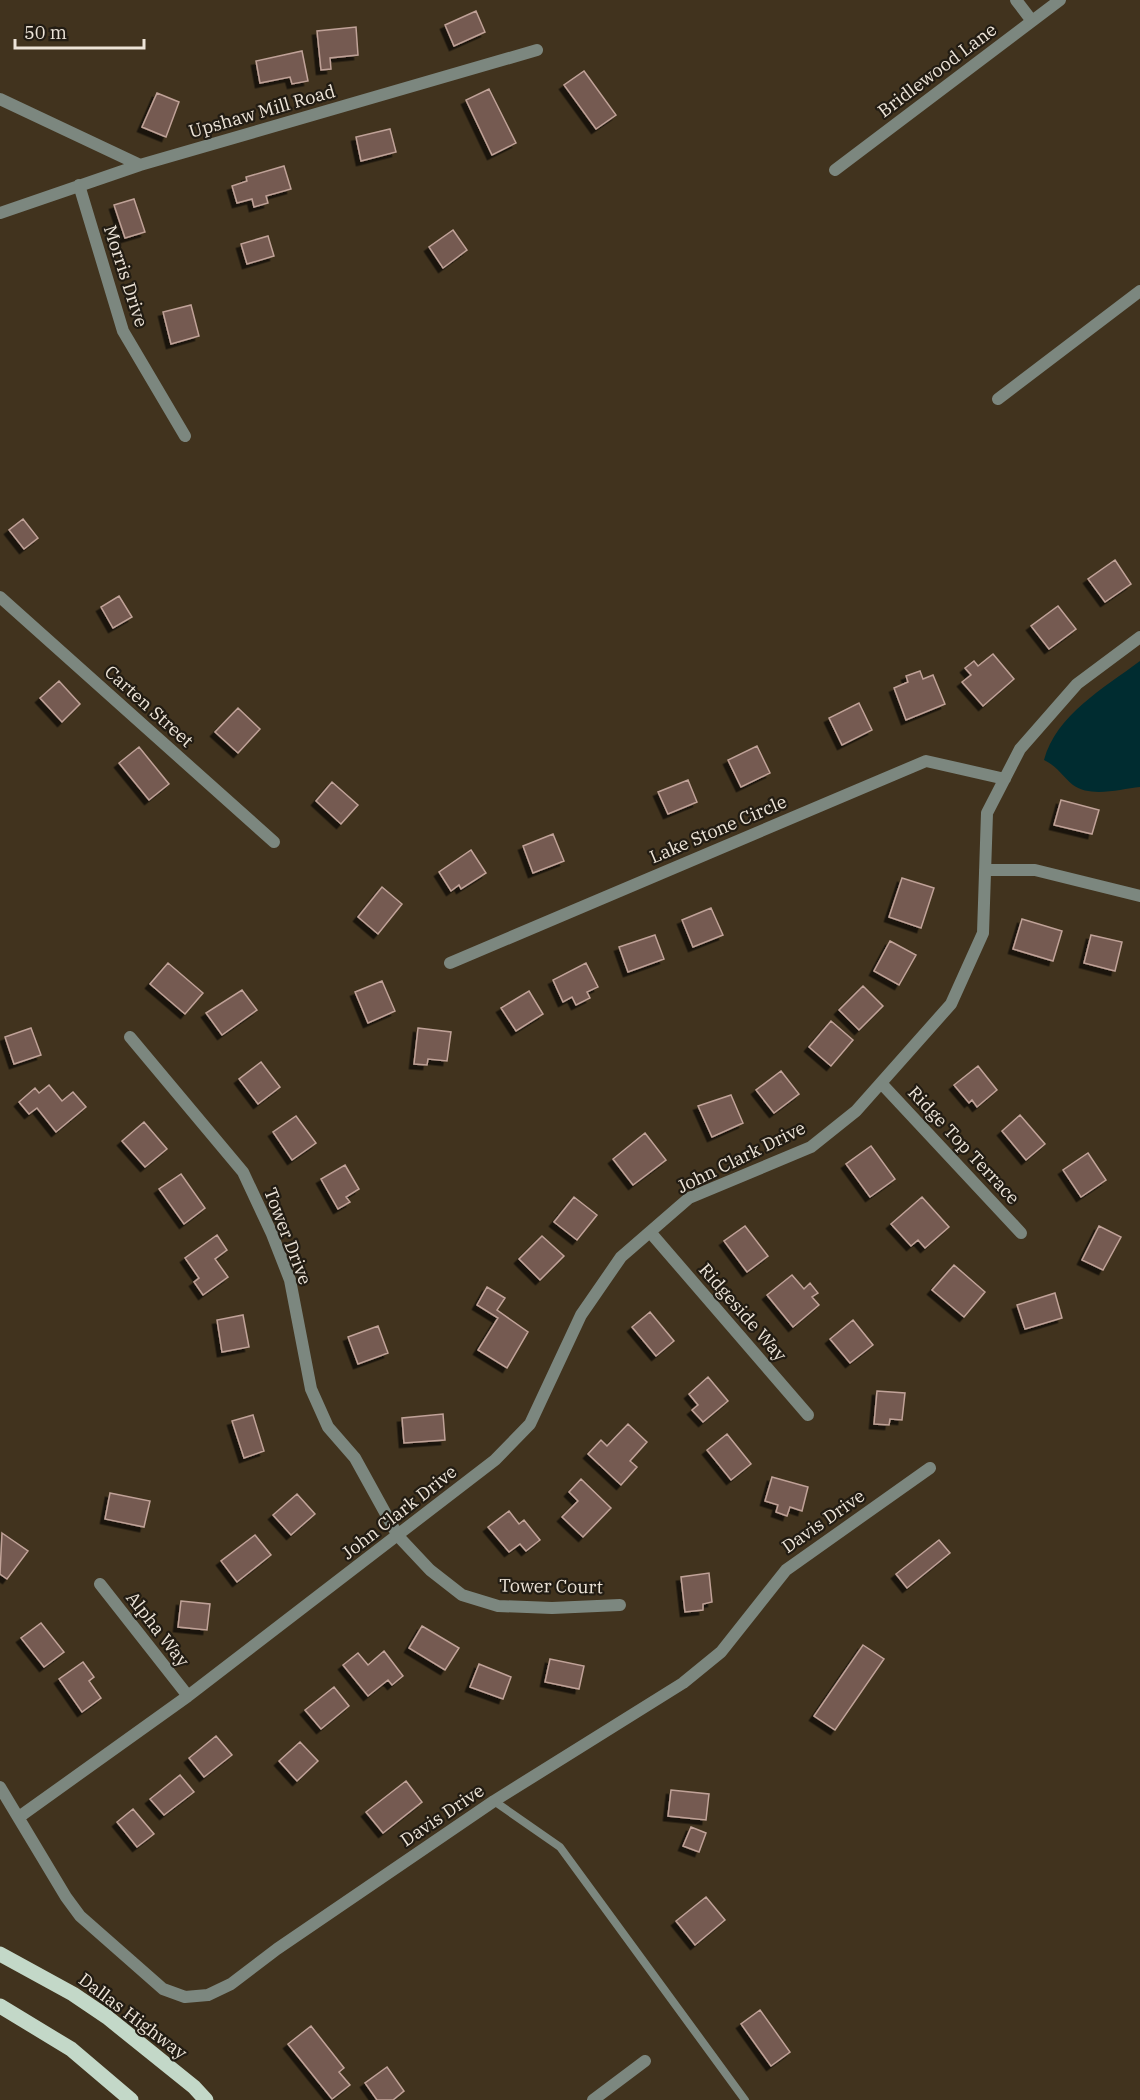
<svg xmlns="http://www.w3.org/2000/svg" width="1140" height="2100" viewBox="0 0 1140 2100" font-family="'IBM Plex Serif',serif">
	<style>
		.water { fill: #002c30 }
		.building { fill: #755a51; stroke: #c0a298; stroke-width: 1.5; filter: url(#shadow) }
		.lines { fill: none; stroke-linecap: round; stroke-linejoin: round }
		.lane { stroke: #7c877f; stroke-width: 8 }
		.street { stroke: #7c877f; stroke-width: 12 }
		.primary { stroke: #c3d8c8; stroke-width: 15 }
		.labels { text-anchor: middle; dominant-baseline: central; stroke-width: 4.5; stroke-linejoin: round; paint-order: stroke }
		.street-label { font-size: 18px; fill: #ede4d8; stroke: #221c13 }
	</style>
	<defs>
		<filter id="shadow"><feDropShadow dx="-4.5" dy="4.5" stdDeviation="0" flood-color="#0009"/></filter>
	</defs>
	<rect width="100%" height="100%" fill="#41331e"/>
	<path class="water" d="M1140,661V787C1120,789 1091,798 1073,785C1062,776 1057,766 1044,760C1056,715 1104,688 1140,661Z"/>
	<path class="building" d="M476,11L485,32L454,46L445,25Z
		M356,27L358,55L330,58L331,69L321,70L317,31Z
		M302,51L308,81L292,84L290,77L260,83L256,61Z
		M584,71L616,115L596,129L564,85Z
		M489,89L516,143L492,155L466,100Z
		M157,93L179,102L166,137L142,127Z
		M390,129L396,152L361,161L356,137Z
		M284,166L291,189L266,196L268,203L254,207L252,199L237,203L232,186L247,181L246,177Z
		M134,199L145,232L125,238L114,205Z
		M453,230L467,250L443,268L429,247Z
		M268,236L274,256L247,264L241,244Z
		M191,305L199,336L171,344L163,312Z
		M23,519L38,538L24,549L9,530Z
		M1115,560L1131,584L1105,602L1088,579Z
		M119,596L132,617L113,628L101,607Z
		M1058,606L1076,629L1049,649L1031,626Z
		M993,654L1014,679L983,706L962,682L971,675L965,668L974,661L978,666Z
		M920,671L923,679L933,675L945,704L906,720L894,688L908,682L906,676Z
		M59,681L80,704L62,722L40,698Z
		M859,703L872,730L842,745L829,718Z
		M238,708L260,729L238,753L215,732Z
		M757,746L770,773L741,787L728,760Z
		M139,747L169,784L149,800L119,763Z
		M688,780L697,802L668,814L658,792Z
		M332,782L358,805L341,824L316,801Z
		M1061,800L1099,810L1092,834L1054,825Z
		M553,834L564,861L533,873L523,846Z
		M471,850L486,873L461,889L459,885L451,891L439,872Z
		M902,878L934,888L921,928L889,917Z
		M382,887L402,904L378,934L358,917Z
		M711,908L723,935L693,947L682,920Z
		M1022,919L1062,931L1053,961L1013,949Z
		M655,935L664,959L628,972L619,947Z
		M1091,935L1122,942L1115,971L1084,963Z
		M890,941L916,955L899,985L874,971Z
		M168,963L203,993L185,1014L150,984Z
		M586,963L598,987L587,992L590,998L576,1005L572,997L563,1002L553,980Z
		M382,981L395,1011L368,1023L355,992Z
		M863,986L883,1006L859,1030L839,1010Z
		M242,990L257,1010L222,1035L206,1013Z
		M529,991L543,1014L516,1031L501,1008Z
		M831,1021L853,1040L831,1066L809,1047Z
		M31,1028L41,1055L14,1064L5,1037Z
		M418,1028L451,1032L447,1061L428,1059L427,1065L414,1064Z
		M261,1062L280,1087L258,1104L239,1079Z
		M978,1066L997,1090L977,1107L972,1100L969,1103L954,1085Z
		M781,1071L799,1094L774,1113L756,1090Z
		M49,1085L62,1101L73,1092L86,1107L56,1132L37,1108L29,1114L19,1102L35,1088L39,1093Z
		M731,1095L743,1123L712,1137L698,1106Z
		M1020,1115L1045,1144L1026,1160L1002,1131Z
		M296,1116L316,1143L292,1160L273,1132Z
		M144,1122L167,1149L145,1167L122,1141Z
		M645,1133L666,1160L633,1185L613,1159Z
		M871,1146L895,1179L870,1197L846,1164Z
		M1088,1153L1106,1180L1081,1197L1063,1170Z
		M345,1165L359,1189L346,1197L350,1202L338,1209L321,1179Z
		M181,1174L205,1208L184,1224L159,1189Z
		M574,1197L597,1215L577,1240L554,1222Z
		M922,1197L949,1227L925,1248L918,1240L911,1246L891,1224Z
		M745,1226L768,1256L747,1272L724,1241Z
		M1099,1226L1121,1237L1103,1270L1082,1260Z
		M217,1235L227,1250L215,1259L228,1277L203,1295L194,1282L199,1278L185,1258Z
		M542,1236L564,1256L540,1280L519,1259Z
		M954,1265L985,1292L964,1317L932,1290Z
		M792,1275L804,1289L810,1283L818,1293L812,1297L819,1305L793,1327L767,1295Z
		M487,1287L505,1298L497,1310L528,1332L507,1368L478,1350L498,1318L477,1305Z
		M1055,1293L1062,1318L1025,1329L1017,1305Z
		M650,1312L674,1341L656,1356L632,1327Z
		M243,1315L249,1347L222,1352L217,1320Z
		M853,1320L873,1345L850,1363L830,1339Z
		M378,1326L388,1353L358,1364L348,1337Z
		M708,1377L728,1401L703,1422L692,1410L698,1405L689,1394Z
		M877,1391L905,1393L902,1420L890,1419L889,1425L874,1424Z
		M443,1414L445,1440L404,1443L402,1418Z
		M253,1415L264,1451L244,1458L232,1421Z
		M628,1424L647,1442L630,1461L637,1467L621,1485L588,1454L601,1440L607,1446Z
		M727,1434L751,1464L731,1480L707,1450Z
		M772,1477L808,1487L802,1511L790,1507L787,1516L776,1512L778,1505L765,1501Z
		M581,1479L611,1508L583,1537L562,1517L578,1501L569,1492Z
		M110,1493L150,1501L144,1527L105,1519Z
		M297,1494L315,1514L291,1535L273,1515Z
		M509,1511L519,1524L524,1520L540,1540L526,1551L520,1544L509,1552L488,1527Z
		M2,1533L28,1551L7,1579L0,1574Z
		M255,1535L271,1555L237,1582L221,1561Z
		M939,1540L950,1553L907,1588L896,1574Z
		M709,1573L712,1602L703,1604V1610L685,1612L681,1577Z
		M181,1601L210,1604L207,1630L178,1627Z
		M41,1623L64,1652L44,1667L21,1638Z
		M422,1626L459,1648L445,1670L409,1648Z
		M863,1645L884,1659L835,1730L814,1716Z
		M384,1651L403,1676L392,1685L388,1680L368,1696L343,1665L358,1653L368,1665Z
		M550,1659L584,1666L579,1689L545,1682Z
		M83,1662L94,1677L89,1681L101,1698L82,1712L59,1679Z
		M479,1664L511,1677L503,1699L470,1687Z
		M334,1687L349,1706L321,1729L305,1710Z
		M216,1736L232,1755L204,1777L189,1758Z
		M300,1742L318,1761L297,1781L279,1761Z
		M180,1775L194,1792L164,1815L150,1799Z
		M406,1781L422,1802L383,1833L366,1812Z
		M671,1790L709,1794L706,1820L668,1816Z
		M133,1809L154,1834L137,1847L117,1822Z
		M691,1827L706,1833L699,1852L683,1846Z
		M706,1897L725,1920L695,1945L676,1921Z
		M760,2010L790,2052L771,2066L741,2024Z
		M311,2026L344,2068L339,2072L350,2085L332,2099L288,2044Z
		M387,2067L404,2091L393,2100H377L365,2083Z"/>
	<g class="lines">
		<path class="lane" d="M494,1801L560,1847L745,2100"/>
		<path class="street" d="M1016,0L1032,21
			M0,99L140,165
			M835,170L1060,0
			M79,185L123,331L185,436
			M0,213L140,165L537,50
			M998,399L1140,291
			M0,597L274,842
			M985,870H1035L1140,896
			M450,963L926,761L1005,779
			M130,1037L243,1172L272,1234L290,1280L311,1389L328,1427L355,1458L398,1536L430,1570L462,1595L498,1606L552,1608L620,1605
			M881,1083L1021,1233
			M650,1232L808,1415
			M100,1584L188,1696
			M0,1787L66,1897L80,1916L163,1989L185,1997L208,1995L231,1984L277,1949L494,1801L683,1683L721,1652L786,1570L930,1468
			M19,1817L188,1696L495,1460L530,1424L581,1315L621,1257L689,1198L811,1147L856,1111L951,1004L983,933L987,813L1020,749L1077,684L1140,637
			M593,2100L645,2061"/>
		<path class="primary" d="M0,1954L73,1994L107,2017L194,2087L206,2100
			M0,2006L71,2049L131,2100"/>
	</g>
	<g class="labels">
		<g class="street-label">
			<text transform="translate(937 70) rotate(-37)">Bridlewood Lane</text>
			<text transform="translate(262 111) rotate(-16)">Upshaw Mill Road</text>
			<text transform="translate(126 276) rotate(72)">Morris Drive</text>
			<text transform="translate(149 706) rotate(42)">Carten Street</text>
			<text transform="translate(718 829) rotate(-23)">Lake Stone Circle</text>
			<text transform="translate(964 1145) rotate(47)">Ridge Top Terrace</text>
			<text transform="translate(741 1157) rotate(-26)">John Clark Drive</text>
			<text transform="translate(288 1236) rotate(69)">Tower Drive</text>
			<text transform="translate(743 1312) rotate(49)">Ridgeside Way</text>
			<text transform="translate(399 1512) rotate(-38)">John Clark Drive</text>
			<text transform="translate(823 1521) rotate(-35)">Davis Drive</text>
			<text transform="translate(551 1586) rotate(1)">Tower Court</text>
			<text transform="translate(158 1629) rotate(52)">Alpha Way</text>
			<text transform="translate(442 1815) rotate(-34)">Davis Drive</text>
			<text transform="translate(133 2016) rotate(37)">Dallas Highway</text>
		</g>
	</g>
	<path d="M15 39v9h129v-9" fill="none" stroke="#ede4d8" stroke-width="3"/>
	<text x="24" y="39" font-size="18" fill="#ede4d8" stroke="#221c13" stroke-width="4.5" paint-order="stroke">50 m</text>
</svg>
